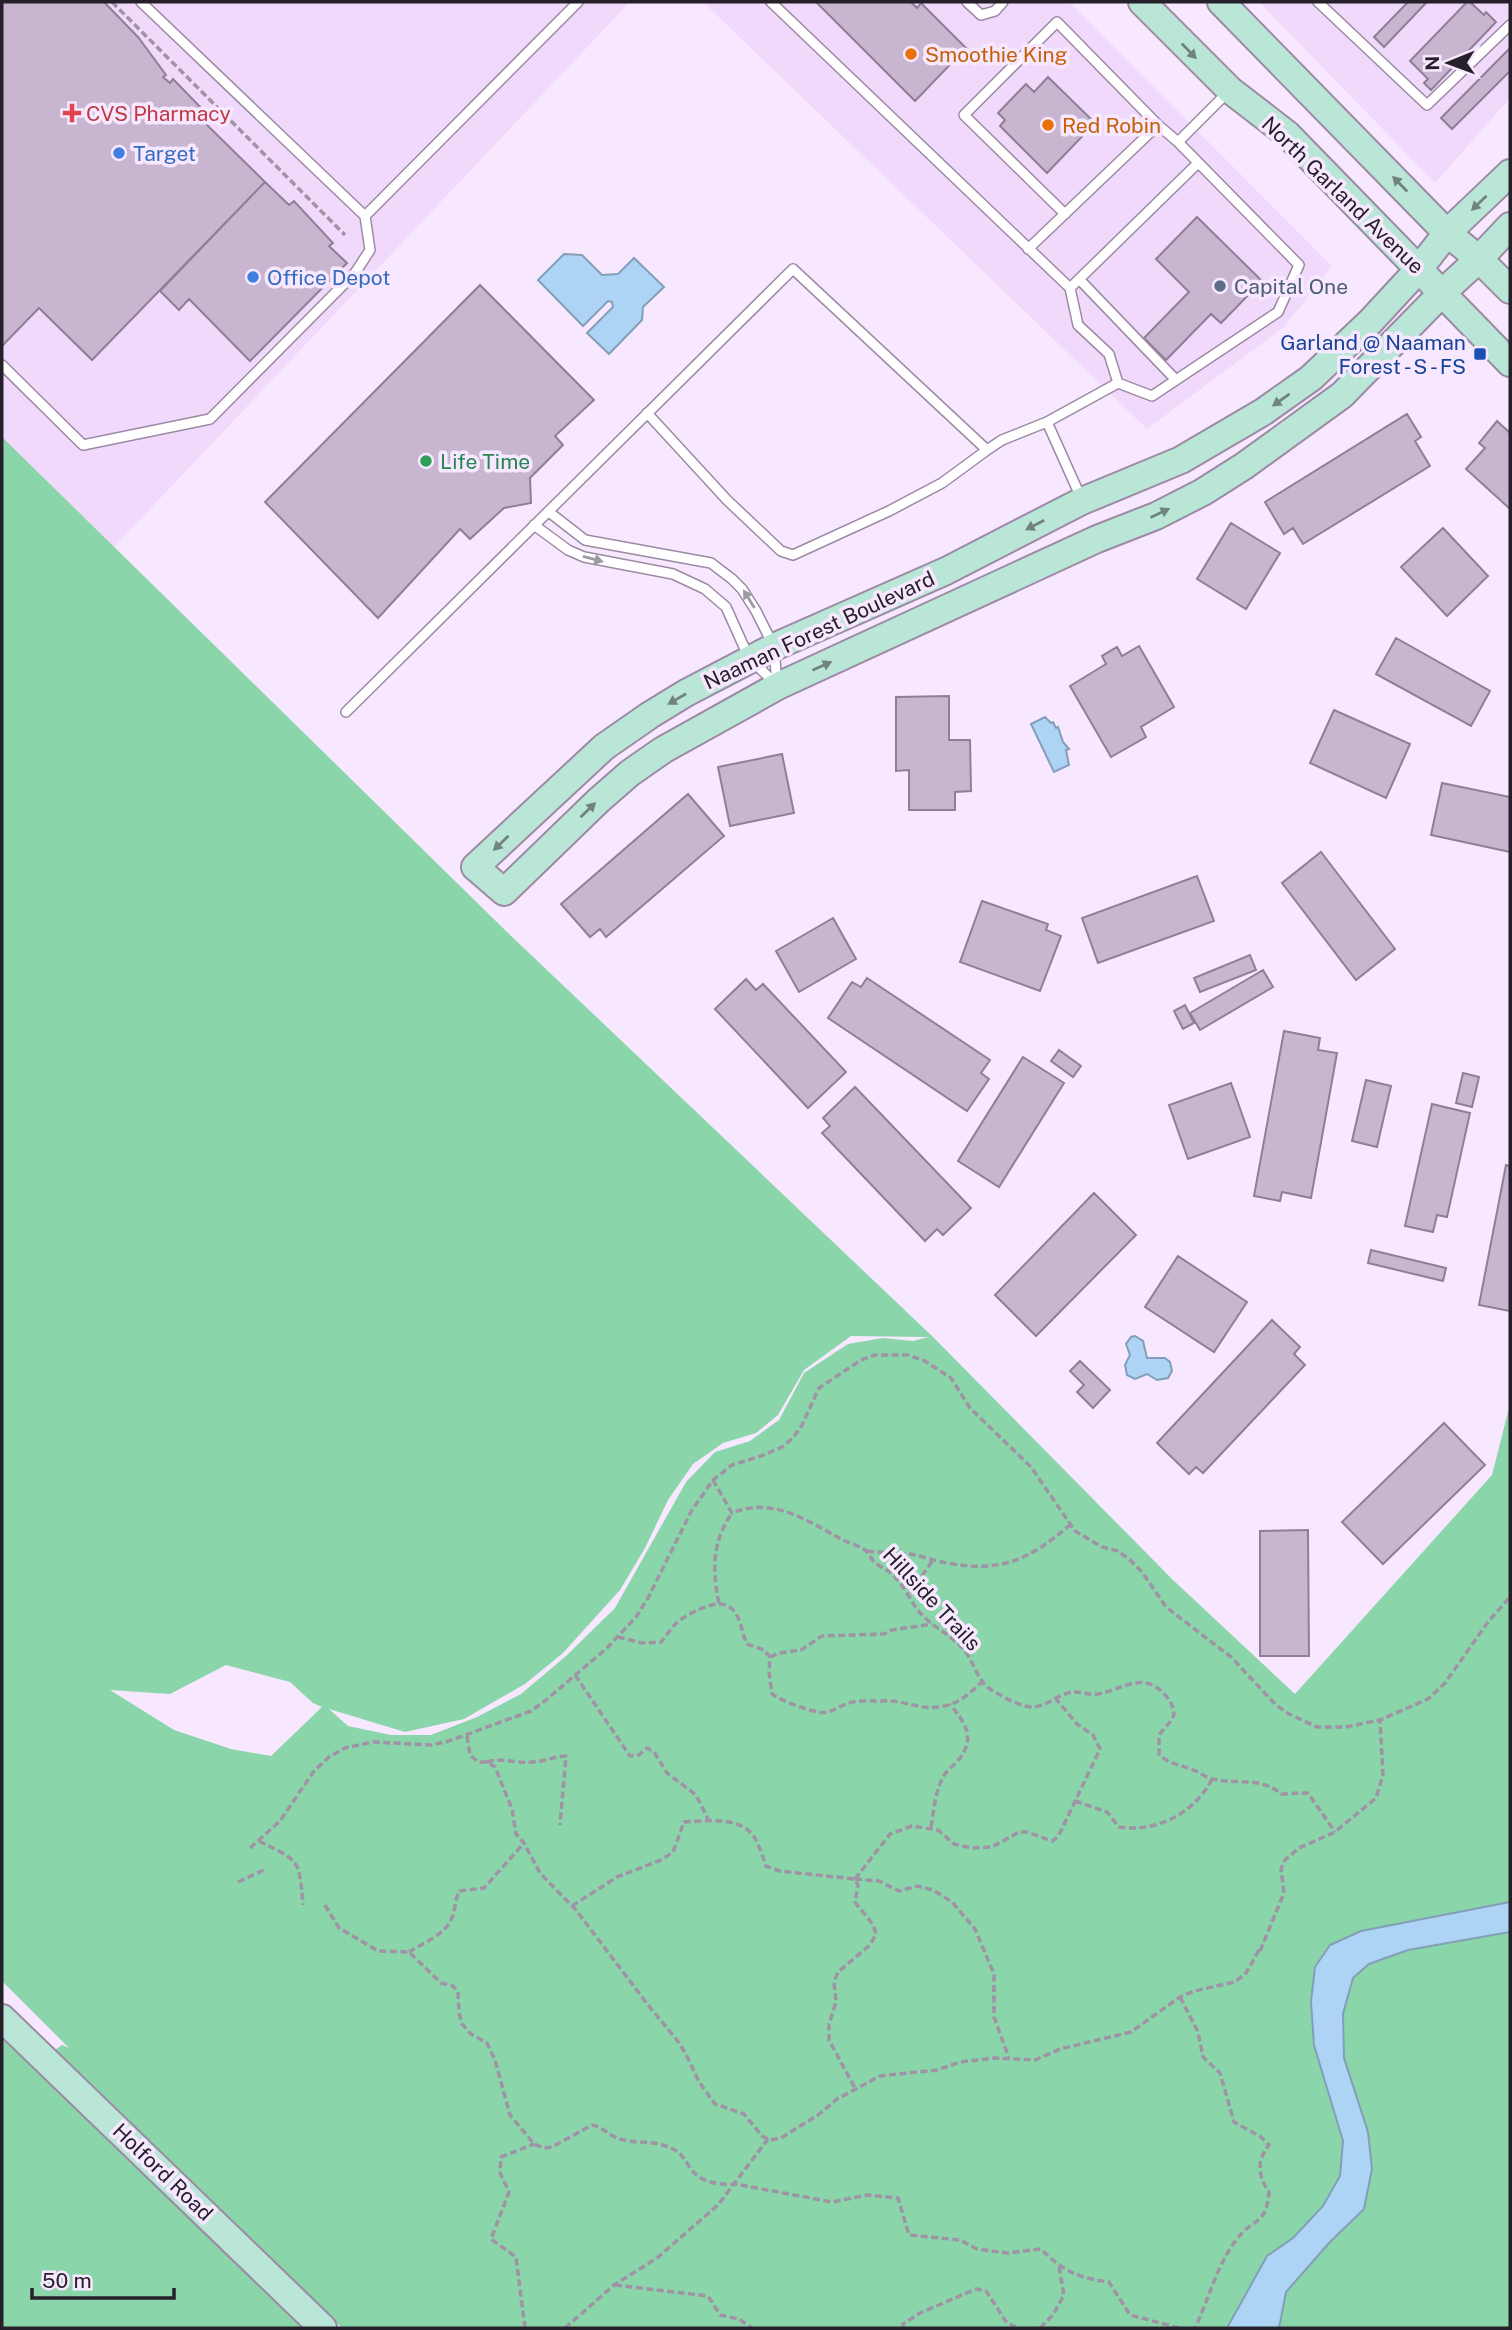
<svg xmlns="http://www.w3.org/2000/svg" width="1512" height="2330" viewBox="0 0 1512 2330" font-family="'Public Sans',sans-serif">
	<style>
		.built { fill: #f1d9fc }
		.green { fill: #8ad5aa; fill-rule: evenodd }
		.water { fill: #add4f4; stroke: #849eb7; stroke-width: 2 }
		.building { fill: #c8b6d1; stroke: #8f7e97; stroke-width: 2 }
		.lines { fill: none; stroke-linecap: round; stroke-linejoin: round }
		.lane-casing { stroke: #9c8aa4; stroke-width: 12 }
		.secondary-casing { stroke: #9c8aa4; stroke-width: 30 }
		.path { stroke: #9f93a5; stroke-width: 3.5; stroke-dasharray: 7 3.5; stroke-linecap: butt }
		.lane { stroke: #fff; stroke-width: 9 }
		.secondary { stroke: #b9e6d6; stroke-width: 26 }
		.oneway { fill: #708380 }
		.oneway2 { fill: #9d9b9f }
		.food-dot { fill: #e8710a; stroke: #f7e8ff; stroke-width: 2.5 }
		.health-dot { fill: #e0444e; stroke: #f7e8ff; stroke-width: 2.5 }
		.shop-dot { fill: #3f7fe0; stroke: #f7e8ff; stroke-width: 2.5 }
		.service-dot { fill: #5c6f8a; stroke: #f7e8ff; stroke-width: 2.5 }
		.transit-dot { fill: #1a4fb4; stroke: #f7e8ff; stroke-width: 2.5 }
		.leisure-dot { fill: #2e9e5b; stroke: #f7e8ff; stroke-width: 2.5 }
		.labels { text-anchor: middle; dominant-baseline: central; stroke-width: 7; stroke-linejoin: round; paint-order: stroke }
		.food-label { font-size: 21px; fill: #c56008; stroke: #f7e8ff; text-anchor: start }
		.health-label { font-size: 21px; fill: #be3a42; stroke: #f7e8ff; text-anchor: start }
		.shop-label { font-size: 21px; fill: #366cbe; stroke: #f7e8ff; text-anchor: start }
		.street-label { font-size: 21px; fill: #26202a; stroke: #f7e8ff }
		.service-label { font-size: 21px; fill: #4e5e75; stroke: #f7e8ff; text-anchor: start }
		.transit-label { font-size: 21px; fill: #164399; stroke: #f7e8ff; text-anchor: end }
		.leisure-label { font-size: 21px; fill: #27864d; stroke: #f7e8ff; text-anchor: start }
	</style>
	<rect width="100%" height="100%" fill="#f7e8ff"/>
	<path class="built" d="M2,2H630L113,548L2,437Z
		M703,2H1069L1332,266L1284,327L1147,429Z
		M1259,2H1510V98L1435,183Z"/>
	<path class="green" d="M2,437L507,932L933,1337L1173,1580L1295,1694L1492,1475L1510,1404V2328H342L52,2052L62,2045L69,2048L2,1981ZM851,1336L929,1337L913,1341L883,1338L848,1344L804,1373L779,1420L750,1441L715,1452L686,1482L615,1608L566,1656L521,1694L477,1717L431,1735H391L348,1726L329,1709L405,1732L464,1719L525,1684L563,1653L620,1590L645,1548L668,1500L693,1464L723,1443L756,1433L778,1415L804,1370ZM226,1665L290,1682L313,1703L322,1707L271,1756L231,1749L174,1730L110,1690L170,1694Z
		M2,2034L47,2075L302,2328H2Z"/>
	<path class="water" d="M564,254L582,255L602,275L618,274L634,258L664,287L643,307L642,320L609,354L587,333L613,307L612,302L608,301L583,326L538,280Z
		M1045,717L1051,723L1053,722L1056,728L1058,727L1063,742L1069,749L1066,750L1069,765L1054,772L1031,724Z
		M1135,1336L1143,1341L1147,1358H1165L1170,1362L1172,1371L1168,1378L1157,1380L1147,1374L1135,1379L1127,1375L1125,1365L1130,1355L1126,1344L1131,1337Z
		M1510,1902V1932L1408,1950L1369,1964L1353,1978L1343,2014L1344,2058L1368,2132L1372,2169L1364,2209L1329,2243L1286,2292L1279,2328H1227L1267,2256L1293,2238L1323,2206L1340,2176L1343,2141L1314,2045L1311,2002L1315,1967L1330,1945L1361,1931Z"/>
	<path class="building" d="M2,2H104L138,37L166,75L163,77L170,83L173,79L213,120L206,124L265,182L92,360L39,308L2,346Z
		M816,2H911L917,8L921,3L966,48L915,101Z
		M1408,2H1427L1384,47L1374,37Z
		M1467,2H1470L1484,15L1486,12L1496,22L1431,90L1424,83L1428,79L1410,61Z
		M1510,48V71L1452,129L1441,118Z
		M1048,77L1095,123L1047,173L1000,126L1005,120L998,113L1026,84L1034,92Z
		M265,182L289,205L294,201L333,243L329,246L347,263L250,361L189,299L179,310L160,291Z
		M1197,217L1262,281L1221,323L1211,314L1166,360L1144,338L1189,292L1156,259Z
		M480,285L594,400L555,436L563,445L530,478L531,503L504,508L470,539L460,529L378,618L265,502Z
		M1407,414L1421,437L1415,441L1430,466L1303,544L1293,528L1284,534L1265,502Z
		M1497,421L1510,433V509L1466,469L1485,448L1479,443Z
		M1231,523L1280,553L1246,609L1197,579Z
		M1443,528L1488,576L1447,616L1401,567Z
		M1396,638L1490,691L1471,726L1376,674Z
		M1139,646L1174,707L1141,727L1146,737L1111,757L1070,686L1106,664L1102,656L1117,647L1122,656Z
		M949,696V740H970L971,791L955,792V810H909V770L896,771V697Z
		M1334,710L1410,744L1386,798L1310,763Z
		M782,754L794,813L730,826L718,767Z
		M1442,783L1510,797V852L1431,835Z
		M688,794L724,836L606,937L600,929L590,937L561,904Z
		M1321,852L1395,949L1356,980L1282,883Z
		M1197,876L1214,921L1098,963L1082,918Z
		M982,901L1048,924L1046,930L1061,936L1040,991L960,962Z
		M833,918L856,959L799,992L776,951Z
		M1250,955L1256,970L1200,992L1194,978Z
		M1263,970L1273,987L1200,1030L1190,1013Z
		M867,978L990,1060L981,1073L989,1079L967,1111L828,1018L852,982L861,987Z
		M746,979L756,990L763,984L846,1072L808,1108L715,1009Z
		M1185,1005L1194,1023L1183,1029L1174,1011Z
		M1284,1031L1320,1038L1318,1050L1337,1053L1311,1198L1282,1192L1280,1201L1254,1196Z
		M1059,1050L1081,1066L1073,1077L1051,1061Z
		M1023,1057L1064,1083L999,1187L958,1161Z
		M1463,1073L1479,1077L1472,1107L1456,1103Z
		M1366,1080L1391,1086L1377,1147L1352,1141Z
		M1231,1083L1250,1137L1188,1159L1169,1105Z
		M855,1087L971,1208L943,1235L937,1229L925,1241L822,1133L830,1126L823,1118Z
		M1432,1104L1470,1113L1447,1217L1437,1215L1433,1232L1405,1226Z
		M1506,1165L1510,1166V1311L1479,1305Z
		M1094,1193L1136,1235L1036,1336L995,1295Z
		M1371,1250L1446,1268L1443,1281L1368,1263Z
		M1178,1256L1247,1302L1214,1352L1145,1307Z
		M1272,1320L1300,1347L1294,1354L1305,1365L1203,1473L1196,1467L1189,1474L1157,1443Z
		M1080,1361L1110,1390L1093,1408L1077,1392L1084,1385L1070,1371Z
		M1444,1423L1485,1465L1383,1564L1342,1522Z
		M1308,1530L1309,1656H1260V1531Z"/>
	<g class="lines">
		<defs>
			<path id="lane" d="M771,2L1070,288L1078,325L1109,354L1118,383L1152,396L1278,312L1299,265L1178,142L1227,93
				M967,2L981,15L995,11L1003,2
				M1318,2L1427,105L1510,25
				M1065,214L964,115L1057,22L1158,125
				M365,216L578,2
				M1028,249L1158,125L1178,142
				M1079,279L1176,380
				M1070,288L1198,163
				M2,365L83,445L210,419L355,273L370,250L365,216L141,2
				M987,450L1002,440L1047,422
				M1082,500L1047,422L1118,383
				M549,512L585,540L711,563L732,579L742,589L756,611L774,647L777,684
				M534,525L568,550L584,557L673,574L705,589L726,607L749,658L776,684
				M346,712L793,269L987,450L942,483L889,511L793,555L781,551L727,500L647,413"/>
			<path id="secondary" d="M1142,2L1230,90L1287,134L1510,363
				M1221,2L1447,233L1479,259L1510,290
				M1510,173L1447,233L1419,269L1370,322L1311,378L1263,412L1181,460L1082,501L946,571L774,647L686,693L650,715L604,747L475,867L504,892L599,800L630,773L663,750L778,686L1097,539L1156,516L1203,492L1244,466L1342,395L1443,292L1479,259L1510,226
				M2,2018L323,2328"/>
		</defs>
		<use href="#lane" class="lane-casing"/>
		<use href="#secondary" class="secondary-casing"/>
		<path class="path" d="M112,2L345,235
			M713,1480L732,1513C772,1496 808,1521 841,1539C848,1543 858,1545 865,1550C869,1553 871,1559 875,1563C882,1568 890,1571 896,1578C907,1590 913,1607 924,1617C937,1629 952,1636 964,1650C976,1665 977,1683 995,1692C1005,1698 1023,1708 1034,1707C1045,1706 1053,1699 1062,1695C1080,1688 1085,1696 1098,1694C1124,1689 1144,1670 1166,1696C1182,1717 1171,1719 1159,1735V1754C1169,1765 1180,1764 1193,1770C1200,1772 1206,1778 1213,1779C1236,1785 1261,1776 1281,1794L1308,1793L1335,1832
			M867,1551C882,1553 896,1552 910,1554C922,1556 935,1561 947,1563C1001,1573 1029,1560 1070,1525
			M910,1593L933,1560
			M719,1603C712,1571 712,1541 732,1513
			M618,1637L642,1643L661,1642C667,1635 673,1625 680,1620C693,1612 717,1597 731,1608C742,1618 741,1632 747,1644L764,1650L770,1657L769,1672L772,1694C784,1702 804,1709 818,1712C830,1715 838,1706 849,1703C859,1700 871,1701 882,1701C907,1699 923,1714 951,1704C963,1700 973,1690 982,1682
			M770,1657L779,1653L801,1650L822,1636L884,1634L892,1630L932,1624
			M575,1675L630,1756L639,1755L647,1748L654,1752L667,1773L696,1795L709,1821
			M467,1736L470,1755L478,1762H487L495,1767L512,1809L516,1834L524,1843L540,1873L576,1910L648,2005L677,2040L686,2054L699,2082L715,2104L744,2114L762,2136L770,2140L781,2138L818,2115L837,2099L880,2076L937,2070L960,2062L995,2058L1035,2060L1060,2049L1131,2032L1180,1997L1194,1991L1235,1982L1246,1973L1259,1950
			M487,1762C503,1757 516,1764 532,1762C544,1762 554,1756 566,1756L560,1825
			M1075,1801L1107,1812L1119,1827C1156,1833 1195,1813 1212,1779
			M931,1827C934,1810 935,1789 945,1774C949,1768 956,1764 960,1758C976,1736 964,1722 950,1704
			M259,1841C300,1862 299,1858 303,1905
			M250,1848L280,1821L314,1771L329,1757L345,1748L373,1742L431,1745L449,1741L531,1711L546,1700L607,1648L636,1617L648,1598L692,1510L713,1480L732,1465L761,1456L782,1447L793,1438L802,1425L819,1388L861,1360L875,1355H908L925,1361L951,1378L970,1408L1031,1467L1075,1531L1102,1547L1118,1551L1130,1560L1142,1572L1166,1607L1231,1657L1276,1705L1289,1714L1317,1727H1346L1380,1720L1428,1699L1445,1683L1488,1622L1510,1597
			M855,1879L890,1834L912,1826L938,1830L954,1844L972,1848L992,1847L1019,1832H1027L1052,1841L1058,1837L1100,1749L1093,1735L1077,1724L1056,1699
			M855,1879L879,1881L899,1891L917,1886L933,1890L952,1902L975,1929L994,1974V2017L1009,2058
			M238,1882L264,1870
			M325,1905L339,1928L378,1951L409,1952L441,1983L453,1986L458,1992L459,2013L462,2024L471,2034L487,2043L495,2060L510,2115L534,2144L544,2148L552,2147L592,2125C603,2127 609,2136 620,2139C637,2144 657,2140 673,2149C682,2153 685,2161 691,2169C701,2183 719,2185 735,2184L832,2202L867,2195L898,2198L909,2235L960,2240L977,2249L1007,2253L1041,2249C1063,2271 1078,2278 1109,2282L1130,2315L1179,2328
			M572,1906L617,1877L661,1860L673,1852L684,1822C707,1821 743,1815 756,1840C760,1848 763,1857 766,1866L779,1871L855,1879L858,1885L855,1902C863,1914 873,1920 876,1934L870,1945L838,1972L834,1982L836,2002L829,2024V2040L855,2088
			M1260,1951L1284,1893L1281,1869L1285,1860L1299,1848L1335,1832L1376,1798L1383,1775L1380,1720
			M409,1952C423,1943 444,1935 451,1920C455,1912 455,1900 459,1891L484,1888L524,1843
			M1180,1997L1198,2032L1203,2057L1220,2073L1234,2122L1261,2137L1269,2145C1256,2161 1258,2176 1269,2192C1266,2227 1253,2217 1237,2239C1216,2266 1209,2299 1195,2328
			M615,2285L708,2296L720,2315L739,2319L752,2328
			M525,2328L516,2257L491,2239L509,2192L500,2173L501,2157L534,2144
			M565,2328L614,2285L657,2258L718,2205L768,2139
			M903,2328V2324L920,2313L976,2289L986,2291L1007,2323L1018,2328
			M1040,2328L1053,2315L1064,2295L1059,2267"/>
		<use href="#lane" class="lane"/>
		<use href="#secondary" class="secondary"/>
	</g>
	<defs><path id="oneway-solid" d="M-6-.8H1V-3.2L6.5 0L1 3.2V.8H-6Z" transform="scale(1.75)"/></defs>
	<g class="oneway">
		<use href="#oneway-solid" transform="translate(1189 51) rotate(46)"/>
		<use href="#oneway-solid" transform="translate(1400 184) rotate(-134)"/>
		<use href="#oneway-solid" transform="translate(1479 203) rotate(136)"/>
		<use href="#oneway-solid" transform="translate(1281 400) rotate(145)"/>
		<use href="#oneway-solid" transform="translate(1160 513) rotate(-25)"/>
		<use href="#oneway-solid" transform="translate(1035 525) rotate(153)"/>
		<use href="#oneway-solid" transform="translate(822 666) rotate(-24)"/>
		<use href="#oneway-solid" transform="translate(677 699) rotate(150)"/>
		<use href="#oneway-solid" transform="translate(588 810) rotate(-44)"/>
		<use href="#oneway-solid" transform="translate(501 843) rotate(136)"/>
	</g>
	<g class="oneway2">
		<use href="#oneway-solid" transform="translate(593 559) rotate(15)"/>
		<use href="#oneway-solid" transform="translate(749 599) rotate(-122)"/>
	</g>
	<g class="food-dot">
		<circle cx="911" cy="54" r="7"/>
		<circle cx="1048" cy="125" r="7"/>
	</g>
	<path class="health-dot" d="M68.5 102.5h7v7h7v7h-7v7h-7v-7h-7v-7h7z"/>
	<g class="shop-dot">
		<circle cx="119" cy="153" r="7"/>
		<circle cx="253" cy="277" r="7"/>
	</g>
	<circle class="service-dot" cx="1220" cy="286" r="7"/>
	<rect class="transit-dot" x="1473" y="347" width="14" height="14" rx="3.5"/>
	<circle class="leisure-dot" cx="426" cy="461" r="7"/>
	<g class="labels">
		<g class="food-label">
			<text x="925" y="54">Smoothie King</text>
			<text x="1062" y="125">Red Robin</text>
		</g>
		<g class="health-label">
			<text x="86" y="113">CVS Pharmacy</text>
		</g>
		<g class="shop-label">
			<text x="133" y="153">Target</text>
			<text x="267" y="277">Office Depot</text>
		</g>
		<g class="street-label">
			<text transform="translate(1343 195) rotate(44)">North Garland Avenue</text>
			<text transform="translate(819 630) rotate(-25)">Naaman Forest Boulevard</text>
			<text transform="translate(932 1599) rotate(47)">Hillside Trails</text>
			<text transform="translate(163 2172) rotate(44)">Holford Road</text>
		</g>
		<g class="service-label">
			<text x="1234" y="286">Capital One</text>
		</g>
		<g class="transit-label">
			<text x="1466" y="342">Garland @ Naaman<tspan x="1466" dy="24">Forest - S - FS</tspan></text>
		</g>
		<g class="leisure-label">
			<text x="440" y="461">Life Time</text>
		</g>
	</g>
	<rect width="1512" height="2330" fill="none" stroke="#26202a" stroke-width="7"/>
	<g transform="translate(1449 63) rotate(269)" stroke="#f7e8ff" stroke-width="5" paint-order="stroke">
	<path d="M0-5L12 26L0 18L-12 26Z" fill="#26202a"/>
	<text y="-10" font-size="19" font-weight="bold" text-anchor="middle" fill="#26202a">N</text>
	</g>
	<path d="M32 2288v10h142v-10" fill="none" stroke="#26202a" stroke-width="3.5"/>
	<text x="42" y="2288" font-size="21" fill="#26202a" stroke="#f7e8ff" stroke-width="5" paint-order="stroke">50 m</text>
</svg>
